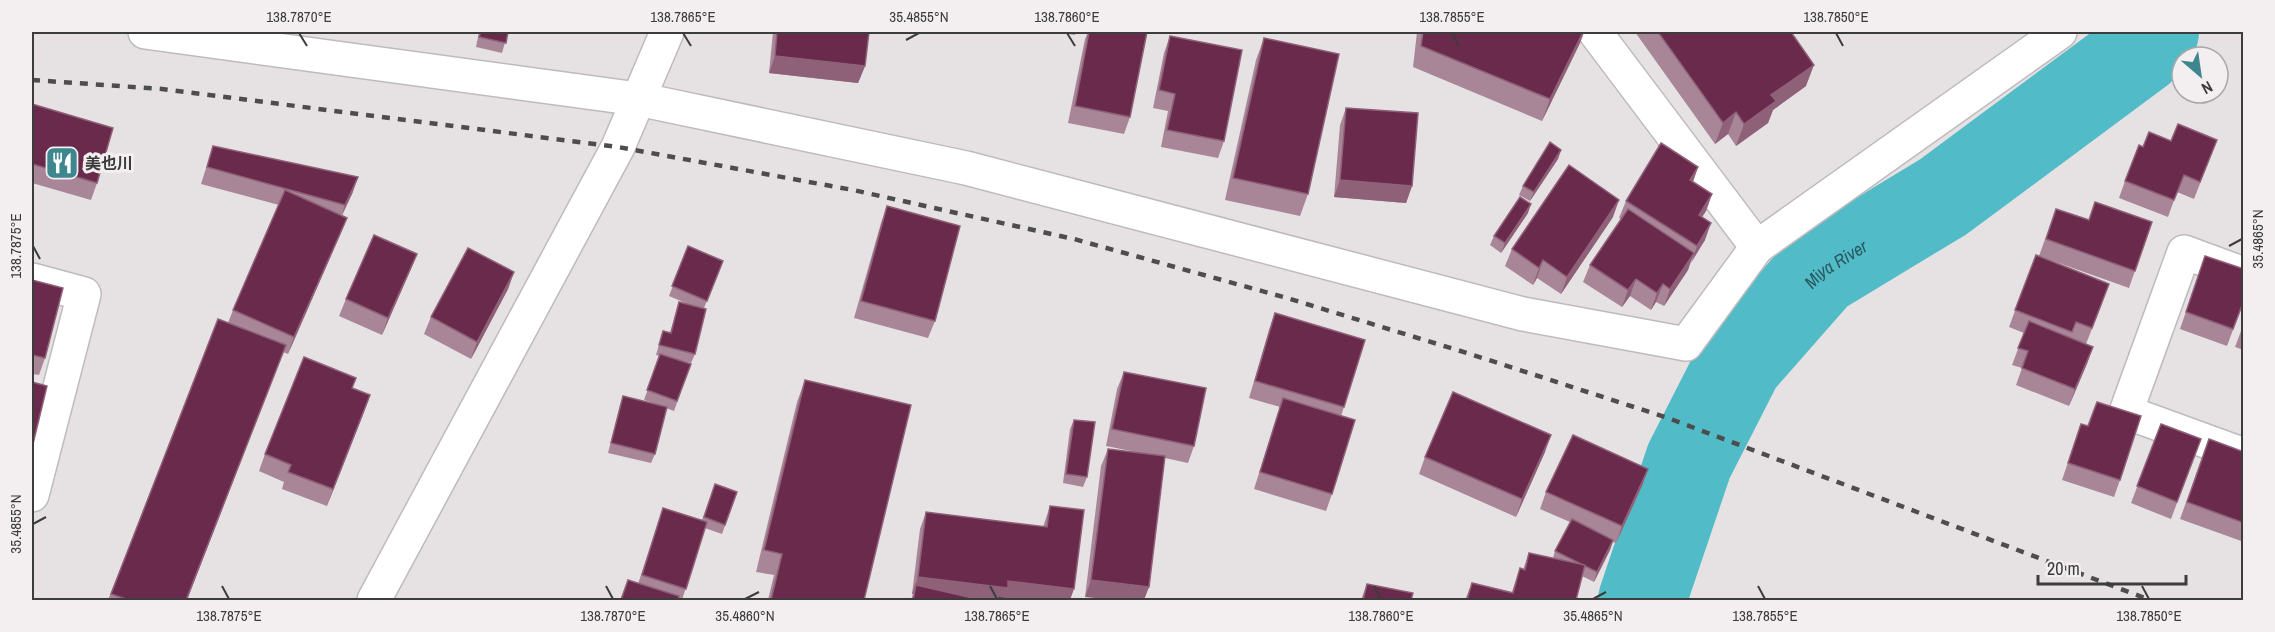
<svg xmlns="http://www.w3.org/2000/svg" width="2275" height="632" font-family="'Archivo Narrow','Noto Sans JP',sans-serif">
	<style>
		.lines { fill: none; stroke-linecap: round; stroke-linejoin: round }
		.river { stroke: #51bcc8; stroke-width: 88 }
		.minor-casing { stroke: #bfbbbd; stroke-width: 36 }
		.minor { stroke: #fff; stroke-width: 33 }
		.rail { stroke: #4e4d4d; stroke-width: 4.5; stroke-dasharray: 8 8; stroke-linecap: butt }
		.wall { fill: #a88698 }
		.shaded-wall { fill: #8f6179 }
		.building { fill: #6a2a4b; stroke: #8f6179; stroke-width: 1.5 }
		.ticks { fill: none; stroke: #3d3c3c; stroke-width: 2 }
		.labels { text-anchor: middle; dominant-baseline: central; stroke-width: 6; stroke-linejoin: round; paint-order: stroke }
		.poi-label { font-size: 16px; font-weight: bold; fill: #3d3c3c; stroke: #f3eff1; text-anchor: start }
		.water-label { font-size: 18px; font-style: italic; fill: #2a595f; stroke: #f3eff1 }
		.neatline { fill: none; stroke: #3d3c3c; stroke-width: 2 }
		.ticks-label { font-size: 15px; text-anchor: middle; fill: #3d3c3c }
	</style>
	<rect width="100%" height="100%" fill="#e6e2e4"/>
	<g class="lines">
		<path class="river" id="s1" d="M1642 600 1689 461 1739 363 1819 272 1943 197 2140 51 2155 32"/>
		<g class="minor-casing">
			<g id="minor">
				<polyline points="145,32 638,99 966,168 1523,314 1686,344 1757,247 2060,32"/>
				<polyline points="1595,32 1757,247"/>
				<polyline points="2244,274 2184,252 2126,412 2244,455"/>
				<polyline points="32,280 84,294 32,495"/>
				<polyline points="374,600 618,147 667,32"/>
			</g>
		</g>
		<use href="#minor" class="minor"/>
		<polyline class="rail" points="32,80 162,89 618,147 853,190 1074,239 1287,298 1467,353 1668,418 2150,600"/>
	</g>
	<g class="wall">
		<polygon points="479,32 508,32 502,53 476,47"/>
		<polygon points="773,32 869,32 865,66 858,83 769,73"/>
		<polygon points="1053,32 1076,32 1075,35"/>
		<polygon points="1088,32 1144,32 1130,117 1124,134 1068,123 1085,39"/>
		<polygon points="1417,32 1584,32 1580,43 1542,121 1413,67"/>
		<polygon points="1635,32 1791,32 1806,86 1773,110 1768,123 1736,146 1728,134 1715,144"/>
		<polygon points="1170,36 1224,141 1218,158 1161,147 1168,111 1153,108 1164,53"/>
		<polygon points="1264,38 1308,194 1300,216 1225,200 1256,60"/>
		<polygon points="32,104 97,183 91,200 32,183"/>
		<polygon points="1346,108 1412,186 1406,203 1334,197 1340,125"/>
		<polygon points="2217,140 2194,199 2177,192 2168,217 2119,198 2125,181 2143,147 2171,141"/>
		<polygon points="213,146 358,177 352,194 341,215 340,235 288,354 283,352 187,600 108,600 218,319 228,323 233,310 279,205 201,184"/>
		<polygon points="1561,150 1558,159 1530,201 1519,195 1523,186"/>
		<polygon points="1698,167 1693,182 1712,194 1706,211 1702,217 1705,240 1690,262 1688,270 1664,306 1656,302 1651,310 1630,296 1622,307 1583,282 1590,265 1621,219 1619,218 1626,201"/>
		<polygon points="887,206 935,321 928,338 854,318 881,223"/>
		<polygon points="2056,209 2089,220 2152,222 2129,288 2039,256"/>
		<polygon points="1528,213 1501,253 1490,245 1494,236"/>
		<polygon points="1613,217 1561,294 1537,278 1533,285 1505,266 1512,249"/>
		<polygon points="688,246 723,261 704,308 695,354 691,363 679,360 691,364 674,411 666,408 655,454 651,463 608,453 620,406 623,396 656,404 644,400 660,356 656,355 663,331 670,333 679,302 690,305 669,296"/>
		<polygon points="417,254 410,271 382,335 339,316 346,299"/>
		<polygon points="2036,255 2103,301 2086,344 2093,347 2069,406 2016,385 2022,368 2012,365 2024,333 2009,327"/>
		<polygon points="2205,256 2244,300 2227,346 2180,329"/>
		<polygon points="514,272 508,289 471,359 424,334 431,317"/>
		<polygon points="32,280 45,358 39,375 32,374"/>
		<polygon points="1275,313 1344,407 1341,416 1332,494 1326,511 1254,489 1280,407 1249,398 1269,330"/>
		<polygon points="2244,323 2244,350 2235,347"/>
		<polygon points="1124,372 1194,446 1188,463 1165,458 1085,597 1101,466 1108,449 1136,452 1106,446 1117,389"/>
		<polygon points="805,380 864,600 768,600 774,575 756,572 797,402"/>
		<polygon points="352,388 364,412 327,506 282,489 284,482 259,471 265,454"/>
		<polygon points="1074,420 1087,477 1083,487 1063,483 1070,429"/>
		<polygon points="2081,424 2088,426 2120,480 2114,497 2062,480"/>
		<polygon points="2161,424 2201,439 2171,519 2131,503"/>
		<polygon points="2209,439 2244,452 2244,542 2180,519"/>
		<polygon points="1545,452 1516,517 1419,474 1425,457"/>
		<polygon points="1648,469 1642,486 1616,543 1613,542 1610,550 1594,582 1582,576 1576,600 1465,600 1472,583 1512,592 1520,568 1523,570 1529,553 1553,558 1555,551 1570,522 1540,509 1546,492"/>
		<polygon points="715,484 737,492 722,534 705,528 682,600 620,600 628,580 638,584 663,508 702,520"/>
		<polygon points="1050,506 1070,600 911,600 913,594 912,594 920,529 926,512 1043,527"/>
		<polygon points="1367,584 1411,600 1361,600"/>
	</g>
	<g class="shaded-wall">
		<polygon points="1583,32 1584,32 1580,43 1542,121 1550,99"/>
		<polygon points="775,56 865,66 858,83 769,73"/>
		<polygon points="1814,65 1806,86 1773,110 1768,123 1736,146 1744,124 1771,95"/>
		<polygon points="1736,112 1728,134 1715,144 1723,123"/>
		<polygon points="1561,150 1558,159 1530,201 1534,192"/>
		<polygon points="1698,167 1692,184 1690,180"/>
		<polygon points="358,177 352,194 339,222 345,205"/>
		<polygon points="1340,180 1412,186 1406,203 1334,197"/>
		<polygon points="1712,194 1706,211 1692,232 1699,215"/>
		<polygon points="1619,200 1613,217 1561,294 1567,277"/>
		<polygon points="1531,204 1528,213 1501,253 1505,243"/>
		<polygon points="347,218 340,235 288,354 294,337"/>
		<polygon points="1711,223 1705,240 1691,263 1697,246"/>
		<polygon points="1694,253 1688,270 1664,306 1670,289"/>
		<polygon points="417,254 410,271 382,335 388,318"/>
		<polygon points="1543,260 1537,278 1533,285 1539,268"/>
		<polygon points="514,272 508,289 471,359 477,342"/>
		<polygon points="1636,279 1630,296 1622,307 1628,290"/>
		<polygon points="1663,284 1656,302 1651,310 1657,293"/>
		<polygon points="286,345 187,600 186,600"/>
		<polygon points="2093,347 2087,364 2069,406 2075,389"/>
		<polygon points="370,395 364,412 327,506 333,489"/>
		<polygon points="1551,435 1545,452 1516,517 1522,499"/>
		<polygon points="1648,469 1642,486 1616,543 1622,526"/>
		<polygon points="1613,540 1610,550 1594,582 1597,572"/>
		<polygon points="918,577 1008,581 1074,589 1070,600 1019,600 998,596 996,600 965,600 916,585 913,594 912,594"/>
		<polygon points="1091,580 1149,587 1144,600 1114,600 1085,597"/>
	</g>
	<g class="building">
		<polygon points="481,32 508,32 506,43 479,37"/>
		<polygon points="777,32 869,32 865,66 775,56"/>
		<polygon points="1089,32 1147,32 1130,117 1075,106"/>
		<polygon points="1423,32 1583,32 1550,99 1421,46"/>
		<polygon points="1658,32 1791,32 1814,65 1771,95 1776,101 1744,124 1736,112 1723,123"/>
		<polygon points="1170,36 1242,50 1224,141 1167,130 1175,94 1159,90"/>
		<polygon points="1264,38 1339,54 1308,194 1233,178"/>
		<polygon points="32,104 113,128 97,183 32,164"/>
		<polygon points="1346,108 1418,113 1412,186 1340,180"/>
		<polygon points="2178,124 2217,140 2200,182 2184,175 2174,200 2125,181 2139,145 2143,147 2149,132 2171,141"/>
		<polygon points="1550,142 1561,150 1534,192 1523,186"/>
		<polygon points="1661,143 1698,167 1690,180 1712,194 1699,215 1711,223 1697,246 1626,201"/>
		<polygon points="213,146 358,177 345,205 207,167"/>
		<polygon points="1569,165 1619,200 1567,277 1543,260 1539,268 1512,249"/>
		<polygon points="285,190 347,218 294,337 233,310"/>
		<polygon points="1520,197 1531,204 1505,243 1494,236"/>
		<polygon points="2095,202 2152,222 2135,271 2046,239 2056,209 2089,220"/>
		<polygon points="887,206 960,226 935,321 861,301"/>
		<polygon points="1628,209 1694,253 1670,289 1663,284 1657,293 1636,279 1628,290 1590,265"/>
		<polygon points="374,235 417,254 388,318 346,299"/>
		<polygon points="688,246 723,261 707,301 672,286"/>
		<polygon points="468,248 514,272 477,342 431,317"/>
		<polygon points="2036,255 2109,284 2092,328 2076,322 2072,332 2015,310"/>
		<polygon points="2205,256 2244,269 2244,300 2233,329 2186,312"/>
		<polygon points="32,280 63,288 45,358 32,355"/>
		<polygon points="679,302 706,309 695,354 659,345 663,331 671,333"/>
		<polygon points="1275,313 1365,340 1344,407 1255,381"/>
		<polygon points="218,319 286,345 186,600 129,600 111,594"/>
		<polygon points="2029,321 2093,347 2075,389 2022,368 2028,351 2018,348"/>
		<polygon points="660,354 691,364 677,401 647,390"/>
		<polygon points="304,357 356,378 352,388 370,395 333,489 288,472 291,465 265,454"/>
		<polygon points="1124,372 1206,388 1194,446 1112,429"/>
		<polygon points="805,380 911,405 864,600 771,600 782,554 764,550"/>
		<polygon points="32,382 47,386 32,448"/>
		<polygon points="1453,392 1551,435 1522,499 1425,457"/>
		<polygon points="623,396 667,407 655,454 611,443"/>
		<polygon points="1283,398 1355,420 1332,494 1260,472"/>
		<polygon points="2097,402 2141,416 2120,480 2068,463 2081,424 2088,426"/>
		<polygon points="1074,420 1095,422 1087,477 1066,474"/>
		<polygon points="2161,424 2201,439 2177,502 2137,486"/>
		<polygon points="1573,435 1648,469 1622,526 1546,492"/>
		<polygon points="2209,439 2244,452 2244,523 2187,502"/>
		<polygon points="1108,449 1165,456 1149,587 1091,580"/>
		<polygon points="715,484 737,492 725,525 704,517"/>
		<polygon points="1050,506 1084,510 1074,589 1008,581 1008,588 918,577 926,512 1047,527"/>
		<polygon points="663,508 707,522 686,589 642,575"/>
		<polygon points="1572,519 1613,540 1597,572 1555,551"/>
		<polygon points="1529,553 1585,565 1576,600 1467,600 1472,583 1513,593 1520,568 1525,570"/>
		<polygon points="628,580 679,596 678,600 621,600"/>
		<polygon points="1367,584 1413,593 1411,600 1363,600"/>
		<polygon points="916,585 977,599 977,600 913,600"/>
		<polygon points="998,596 1022,600 997,600"/>
	</g>
	<path class="ticks" d="M299 33 307 46M683 33 691 46M1067 33 1075 46M1452 33 1459 46M1836 33 1843 46M906 40 919 33M33 246 40 259M2229 246 2242 239M33 524 46 517M222 586 229 599M606 586 613 599M990 586 997 599M1374 586 1381 599M1758 586 1765 599M2142 586 2149 599M745 599 759 592M1593 599 1606 592"/>
	<defs>
		<g id="restaurant-square" transform="scale(1.725)"><rect x="-9" y="-9" width="18" height="18" rx="4" fill="#3f878f" stroke="#f3eff1"/><path d="M-5-6h1v4h1v-4h1v4h1v-4h1v5L-1.5 .5V6h-2V.5L-5-1ZM5-6V6H3V1.5H1.5Q1.5-4 5-6Z" fill="#fff"/></g>
	</defs>
	<g fill-rule="evenodd">
		<use href="#restaurant-square" x="62" y="163"/>
	</g>
	<g class="labels">
		<g class="poi-label">
			<text x="85" y="163">美也川</text>
		</g>
		<g class="water-label">
			<text stroke="none"><textPath href="#s1" startOffset="396">Miya River</textPath></text>
		</g>
	</g>
	<rect width="2275" height="632" fill="none" stroke="#f3eff1" stroke-width="66"/>
	<g transform="translate(2200 75) rotate(151)"><circle r="28" fill="#f3eff1" stroke="#aaa7a9" stroke-width="1.5"/>
	<path d="M0-4.5L10 22L0 15L-10 22Z" fill="#3f878f"/>
	<text y="-9" font-size="16" font-weight="bold" text-anchor="middle" fill="#3d3c3c">N</text>
	</g>
	<path d="M2038 575v9h148v-9" fill="none" stroke="#3d3c3c" stroke-width="3"/>
	<text x="2047" y="575" font-size="18" fill="#3d3c3c" stroke="#f3eff1" stroke-width="4.5" paint-order="stroke">20 m</text>
	<rect x="33" y="33" width="2209" height="566" class="neatline"/>
	<g class="ticks-label">
		<text x="299" y="22">138.7870°E</text>
		<text x="683" y="22">138.7865°E</text>
		<text x="919" y="22">35.4855°N</text>
		<text x="1067" y="22">138.7860°E</text>
		<text x="1452" y="22">138.7855°E</text>
		<text x="1836" y="22">138.7850°E</text>
		<text transform="translate(2258 239) rotate(-90)" y="5">35.4865°N</text>
		<text transform="translate(16 246) rotate(-90)" y="5">138.7875°E</text>
		<text transform="translate(16 524) rotate(-90)" y="5">35.4855°N</text>
		<text x="229" y="621">138.7875°E</text>
		<text x="613" y="621">138.7870°E</text>
		<text x="745" y="621">35.4860°N</text>
		<text x="997" y="621">138.7865°E</text>
		<text x="1381" y="621">138.7860°E</text>
		<text x="1593" y="621">35.4865°N</text>
		<text x="1765" y="621">138.7855°E</text>
		<text x="2149" y="621">138.7850°E</text>
	</g>
</svg>
